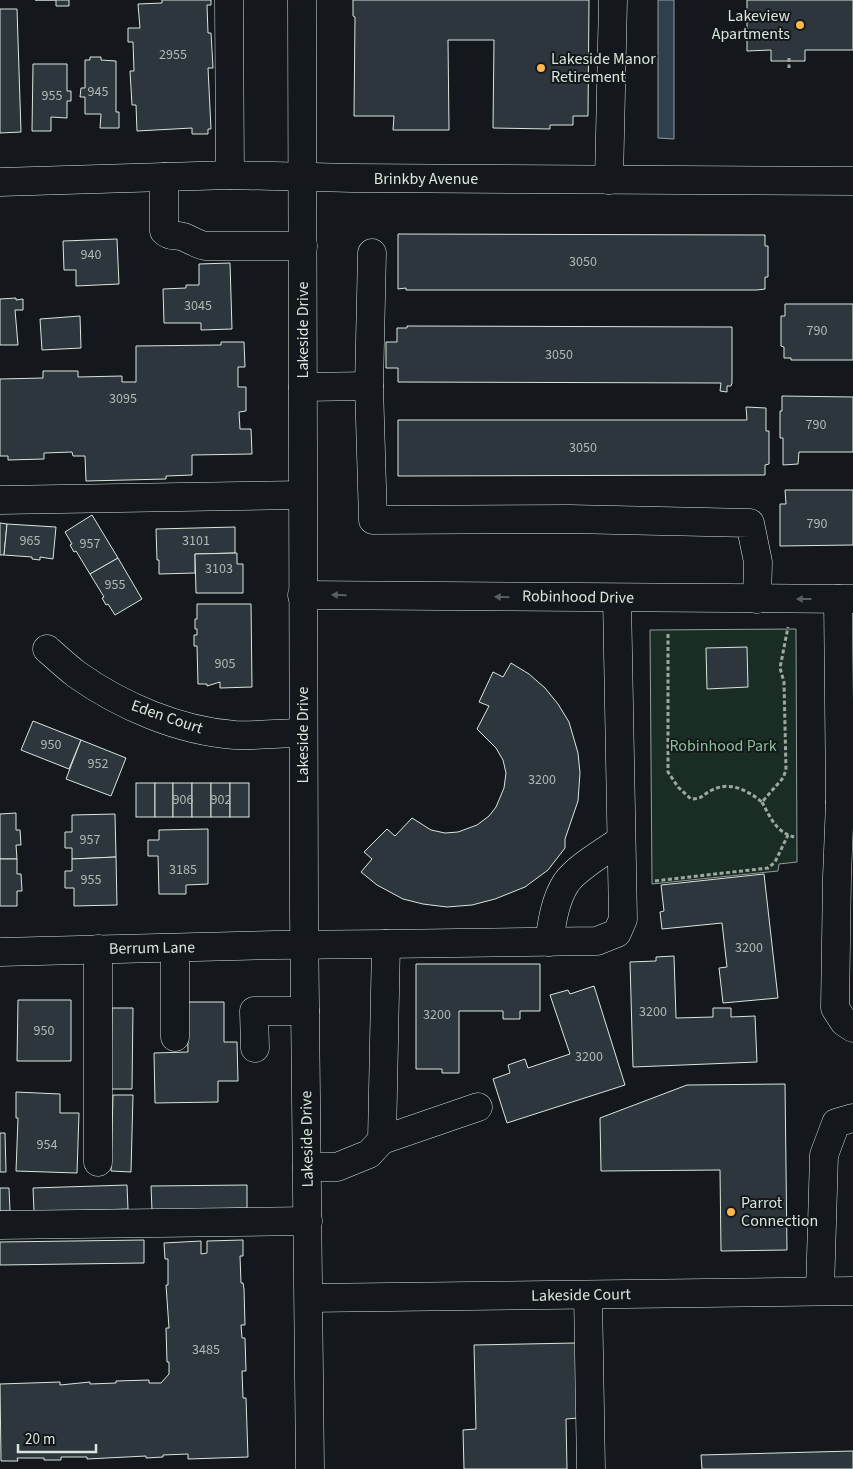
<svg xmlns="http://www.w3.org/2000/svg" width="853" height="1469" font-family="'Source Sans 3',sans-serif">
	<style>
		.green { fill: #1a2d24; stroke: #939e99 }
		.water { fill: #2f3f4d; stroke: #939e99 }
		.building { fill: #2c363c; stroke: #d8e6dc }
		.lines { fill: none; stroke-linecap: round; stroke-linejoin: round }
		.minor-casing { stroke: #d8e6dc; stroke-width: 29 }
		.path { stroke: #9da8a2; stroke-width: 3; stroke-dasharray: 4 2.5; stroke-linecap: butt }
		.minor { stroke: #14181c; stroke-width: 28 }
		.oneway { fill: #59605f }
		.poi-dot { fill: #ffb74d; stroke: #14181c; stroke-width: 2 }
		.labels { text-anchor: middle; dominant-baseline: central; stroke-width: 4; stroke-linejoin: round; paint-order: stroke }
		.number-label { font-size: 14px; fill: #adbab4 }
		.poi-label { font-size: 16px; fill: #d8e6dc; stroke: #14181c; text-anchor: start }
		.street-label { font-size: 16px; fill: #d8e6dc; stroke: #14181c }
		.park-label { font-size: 16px; fill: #8ac095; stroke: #14181c }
	</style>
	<rect width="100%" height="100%" fill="#14181c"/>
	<polygon class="green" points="796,629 797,862 779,864 778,871 652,884 650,630"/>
	<polygon class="water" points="658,0 674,0 674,139 658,138"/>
	<g class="building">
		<polygon points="35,0 69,0 69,6 56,6 56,0"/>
		<polygon points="162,0 211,0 211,5 207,5 208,33 211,33 213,68 208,68 211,129 208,129 208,134 192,134 192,128 137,131 136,105 132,105 130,71 134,71 133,42 128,42 128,28 140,28 138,4 162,3"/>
		<polygon points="353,0 589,0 588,116 573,116 573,125 550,125 550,129 493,128 494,40 448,40 449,130 393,130 394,116 354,116 355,17 353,16"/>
		<polygon points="747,0 853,0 853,50 805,50 805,61 771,61 771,50 747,51"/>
		<polygon points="0,9 17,9 21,132 0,133"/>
		<polygon points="90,57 101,57 101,60 116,61 116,112 119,112 119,128 100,128 101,114 85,114 85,97 80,97 81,88 85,88 85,60 90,60"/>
		<polygon points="33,64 67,64 67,91 71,91 71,101 67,101 67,118 51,117 51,131 32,131"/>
		<polygon points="398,234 765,235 765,246 768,246 768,277 765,277 765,289 757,290 406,290 406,288 398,289"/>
		<polygon points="117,239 119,284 76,286 76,270 64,270 63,241"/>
		<polygon points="230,263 232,329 201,330 201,323 164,323 163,289 186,288 186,285 199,285 199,264"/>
		<polygon points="16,298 16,300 23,299 23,310 15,310 18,345 0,345 0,299"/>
		<polygon points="785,304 853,304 853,360 791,360 791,358 784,358 784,347 781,346 781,316 785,316"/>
		<polygon points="80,316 81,348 42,350 40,319"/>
		<polygon points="407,326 732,327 732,383 731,386 727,386 727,392 720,391 721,383 398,382 398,368 386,368 386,342 397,342 397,328 407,328"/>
		<polygon points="221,342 244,342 245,367 238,367 238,387 246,387 246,411 239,412 240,429 251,429 252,454 192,455 192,475 166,476 166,479 86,481 85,456 73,456 72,452 44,453 44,459 8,460 8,456 0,456 0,379 43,378 43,371 78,371 78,377 122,376 122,382 136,382 136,346 221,345"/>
		<polygon points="782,396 853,397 853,452 799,452 798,464 783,465 783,438 780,438 780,411 782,411"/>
		<polygon points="746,407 766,408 766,431 769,431 769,464 765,465 765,475 398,476 398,420 747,420"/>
		<polygon points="785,490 853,490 853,545 780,546 780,504 786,504"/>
		<polygon points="92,515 118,558 90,574 76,551 74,552 70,545 72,544 65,532"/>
		<polygon points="0,523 7,524 4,555 0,555"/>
		<polygon points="7,524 56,527 53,559 40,557 40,560 32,559 32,557 4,555"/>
		<polygon points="235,527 235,553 195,554 195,573 159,574 159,560 157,560 156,529"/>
		<polygon points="237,553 237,564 243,564 243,593 196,593 195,554"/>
		<polygon points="118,558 142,599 115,615 108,604 106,605 102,598 104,597 90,574"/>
		<polygon points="197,604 251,604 252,687 220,688 220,682 207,686 207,684 198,684 197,646 194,646 194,635 197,635 197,629 195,629 195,619 197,619"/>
		<polygon points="747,647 748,687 707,689 706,648"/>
		<polygon points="511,663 529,674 545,688 558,704 569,722 578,753 580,773 578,801 565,839 565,848 548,870 525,887 495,899 472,905 447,907 423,904 403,899 377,885 361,872 372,859 364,852 387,829 395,836 412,818 431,830 445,833 458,832 477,825 489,816 496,807 504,788 506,773 503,760 496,748 477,729 489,706 479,702 493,672 503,677"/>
		<polygon points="33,721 81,740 69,769 21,750"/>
		<polygon points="81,740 126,758 111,796 66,779"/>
		<rect x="136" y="783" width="19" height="34"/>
		<rect x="155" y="783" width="18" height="34"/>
		<rect x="173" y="783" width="19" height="34"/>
		<rect x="192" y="783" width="19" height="34"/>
		<rect x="211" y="783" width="19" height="34"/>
		<rect x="230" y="783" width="19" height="34"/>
		<polygon points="16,813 16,830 20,830 21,845 16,845 17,859 0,859 0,814"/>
		<polygon points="115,814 116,857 72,859 72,848 65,848 65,832 72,832 72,815"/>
		<polygon points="208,829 208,884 186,885 186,894 159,894 158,856 148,856 148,840 159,840 159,830"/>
		<polygon points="116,857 117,905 74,906 74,888 65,888 65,871 72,871 72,859"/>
		<polygon points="0,859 17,859 17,874 21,874 22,891 17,891 17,906 0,906"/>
		<polygon points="764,874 778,998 723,1003 719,968 727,967 722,923 662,929 660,912 664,911 661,885"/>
		<polygon points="674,956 676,1018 713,1017 713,1008 731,1008 731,1017 755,1016 757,1062 633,1067 630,962 656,961 656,957"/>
		<polygon points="416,964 540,964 540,1011 520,1011 520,1019 503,1019 503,1011 459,1011 459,1073 442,1073 442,1069 416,1069"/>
		<polygon points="594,986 625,1085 507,1123 493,1079 510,1073 508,1065 525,1059 528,1068 570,1054 550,995 568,990 570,994"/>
		<polygon points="18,1000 71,1000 71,1061 17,1061"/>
		<polygon points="187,1002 224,1002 224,1042 237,1042 238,1081 218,1081 218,1102 155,1103 154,1053 188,1052"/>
		<polygon points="112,1008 133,1008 132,1089 111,1089"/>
		<polygon points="785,1084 787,1250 721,1251 720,1170 601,1171 600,1118 687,1085"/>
		<polygon points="16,1092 60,1094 60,1113 79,1113 77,1173 16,1171 18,1118 16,1118"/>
		<polygon points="113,1095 133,1095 131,1172 111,1171"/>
		<polygon points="0,1133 5,1133 6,1172 0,1172"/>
		<polygon points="127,1185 128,1209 34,1212 33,1188"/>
		<polygon points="247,1185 247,1208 152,1210 151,1186"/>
		<polygon points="0,1188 9,1188 10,1211 0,1211"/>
		<polygon points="144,1240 144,1263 0,1265 0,1242"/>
		<polygon points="243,1240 243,1256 240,1256 241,1283 243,1283 244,1289 245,1325 241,1325 242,1338 245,1338 246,1371 242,1371 243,1398 246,1398 248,1457 188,1459 188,1454 163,1455 163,1457 146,1458 146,1456 87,1459 87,1457 61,1457 61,1460 44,1460 44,1458 17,1458 18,1461 1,1461 0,1384 60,1382 60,1385 90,1382 90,1384 116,1383 116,1381 149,1380 149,1383 161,1383 169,1374 169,1362 167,1362 166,1328 169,1328 166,1285 168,1285 168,1259 165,1259 164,1243 201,1241 201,1254 207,1253 207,1241"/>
		<polygon points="576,1343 578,1418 566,1419 567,1469 464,1469 463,1430 476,1429 474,1345"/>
		<polygon points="853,1451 853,1469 702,1469 701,1455"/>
	</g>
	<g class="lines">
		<g class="minor-casing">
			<g id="minor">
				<polyline points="229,0 230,175"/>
				<polyline points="302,0 304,913 310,1469"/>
				<path d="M164 177V231C171 238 176 234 184 237 191 240 197 244 205 246H303"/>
				<polyline points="609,180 613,0"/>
				<polyline points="0,182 230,175 352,178 853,181"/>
				<polyline points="369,386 372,253"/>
				<polyline points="303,387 369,386 373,520 570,519 750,523 758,562 757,599"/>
				<polyline points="0,500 302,495"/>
				<polyline points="302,595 853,599"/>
				<polyline points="838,599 840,802 853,811"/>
				<path d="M47 649C56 657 66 666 76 674 121 706 179 731 235 735 257 736 281 733 303 733"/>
				<polyline points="840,802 837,877 835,1008 844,1022 853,1028"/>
				<path d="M549 942C552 922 555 900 566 883 577 867 606 851 621 840"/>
				<polyline points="386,944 597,941 617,933 623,919 617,598"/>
				<polyline points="0,952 275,945 386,944 382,1140 369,1154 337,1167 307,1167"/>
				<polyline points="175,1037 175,948"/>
				<polyline points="255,1048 254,1011 305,1011"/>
				<polyline points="382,1140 478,1107"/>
				<polyline points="98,1162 98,949"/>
				<polyline points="0,1225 308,1221"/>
				<polyline points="820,1291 824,1155 836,1123 853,1118"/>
				<polyline points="588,1295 591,1469"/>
				<polyline points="309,1298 853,1291"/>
			</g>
		</g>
		<g class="path">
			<polyline points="789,58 789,68"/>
			<path d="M668 634V772L678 787 691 799C703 799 702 795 712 790 730 781 747 790 762 802L783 778 786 770 784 682 780 668 788 627"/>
			<path d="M762 802C770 817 776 832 794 837"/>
			<polyline points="655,881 768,868 775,862 788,835"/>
		</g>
		<use href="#minor" class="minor"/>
	</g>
	<defs><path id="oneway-solid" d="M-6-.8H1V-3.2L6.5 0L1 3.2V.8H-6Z" transform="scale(1.25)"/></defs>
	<g class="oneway">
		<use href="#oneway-solid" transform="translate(339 595) rotate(-179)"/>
		<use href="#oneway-solid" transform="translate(502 597) rotate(-179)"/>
		<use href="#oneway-solid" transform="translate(804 599) rotate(180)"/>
	</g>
	<g class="poi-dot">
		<circle cx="800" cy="25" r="5"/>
		<circle cx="541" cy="68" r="5"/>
		<circle cx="731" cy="1212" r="5"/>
	</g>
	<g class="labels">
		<g class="number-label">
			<text x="173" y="55">2955</text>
			<text x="98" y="92">945</text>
			<text x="52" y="96">955</text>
			<text x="91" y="255">940</text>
			<text x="583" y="262">3050</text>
			<text x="198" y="306">3045</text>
			<text x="817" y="331">790</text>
			<text x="559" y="355">3050</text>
			<text x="123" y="399">3095</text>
			<text x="816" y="425">790</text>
			<text x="583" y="448">3050</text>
			<text x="817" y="524">790</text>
			<text x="30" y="541">965</text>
			<text x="196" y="541">3101</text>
			<text x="90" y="544">957</text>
			<text x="219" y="569">3103</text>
			<text x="115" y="585">955</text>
			<text x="225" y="664">905</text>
			<text x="51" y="745">950</text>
			<text x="98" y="764">952</text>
			<text x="542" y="780">3200</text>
			<text x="183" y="800">906</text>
			<text x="221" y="800">902</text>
			<text x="90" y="840">957</text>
			<text x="183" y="870">3185</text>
			<text x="91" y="880">955</text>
			<text x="749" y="948">3200</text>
			<text x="653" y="1012">3200</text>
			<text x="437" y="1015">3200</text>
			<text x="44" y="1031">950</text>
			<text x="589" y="1057">3200</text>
			<text x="47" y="1145">954</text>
			<text x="206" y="1350">3485</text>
		</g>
		<g class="poi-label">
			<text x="790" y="16" text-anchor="end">Lakeview<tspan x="790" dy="18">Apartments</tspan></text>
			<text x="551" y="59">Lakeside Manor<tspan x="551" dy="18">Retirement</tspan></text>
			<text x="741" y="1203">Parrot<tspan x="741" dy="18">Connection</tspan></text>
		</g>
		<g class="street-label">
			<text x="426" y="179">Brinkby Avenue</text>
			<text transform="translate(303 330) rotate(-90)">Lakeside Drive</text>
			<text transform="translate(578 597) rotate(1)">Robinhood Drive</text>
			<text transform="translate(167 717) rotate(19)">Eden Court</text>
			<text transform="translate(303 735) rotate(-90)">Lakeside Drive</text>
			<text transform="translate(152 948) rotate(-1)">Berrum Lane</text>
			<text transform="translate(307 1139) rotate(-91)">Lakeside Drive</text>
			<text transform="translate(581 1295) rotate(-1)">Lakeside Court</text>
		</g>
		<g class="park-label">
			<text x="723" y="746">Robinhood Park</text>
		</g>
	</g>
	<path d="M18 1444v8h78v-8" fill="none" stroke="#d8e6dc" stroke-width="2.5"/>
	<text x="25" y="1444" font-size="15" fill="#d8e6dc" stroke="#14181c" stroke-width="4" paint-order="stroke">20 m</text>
</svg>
